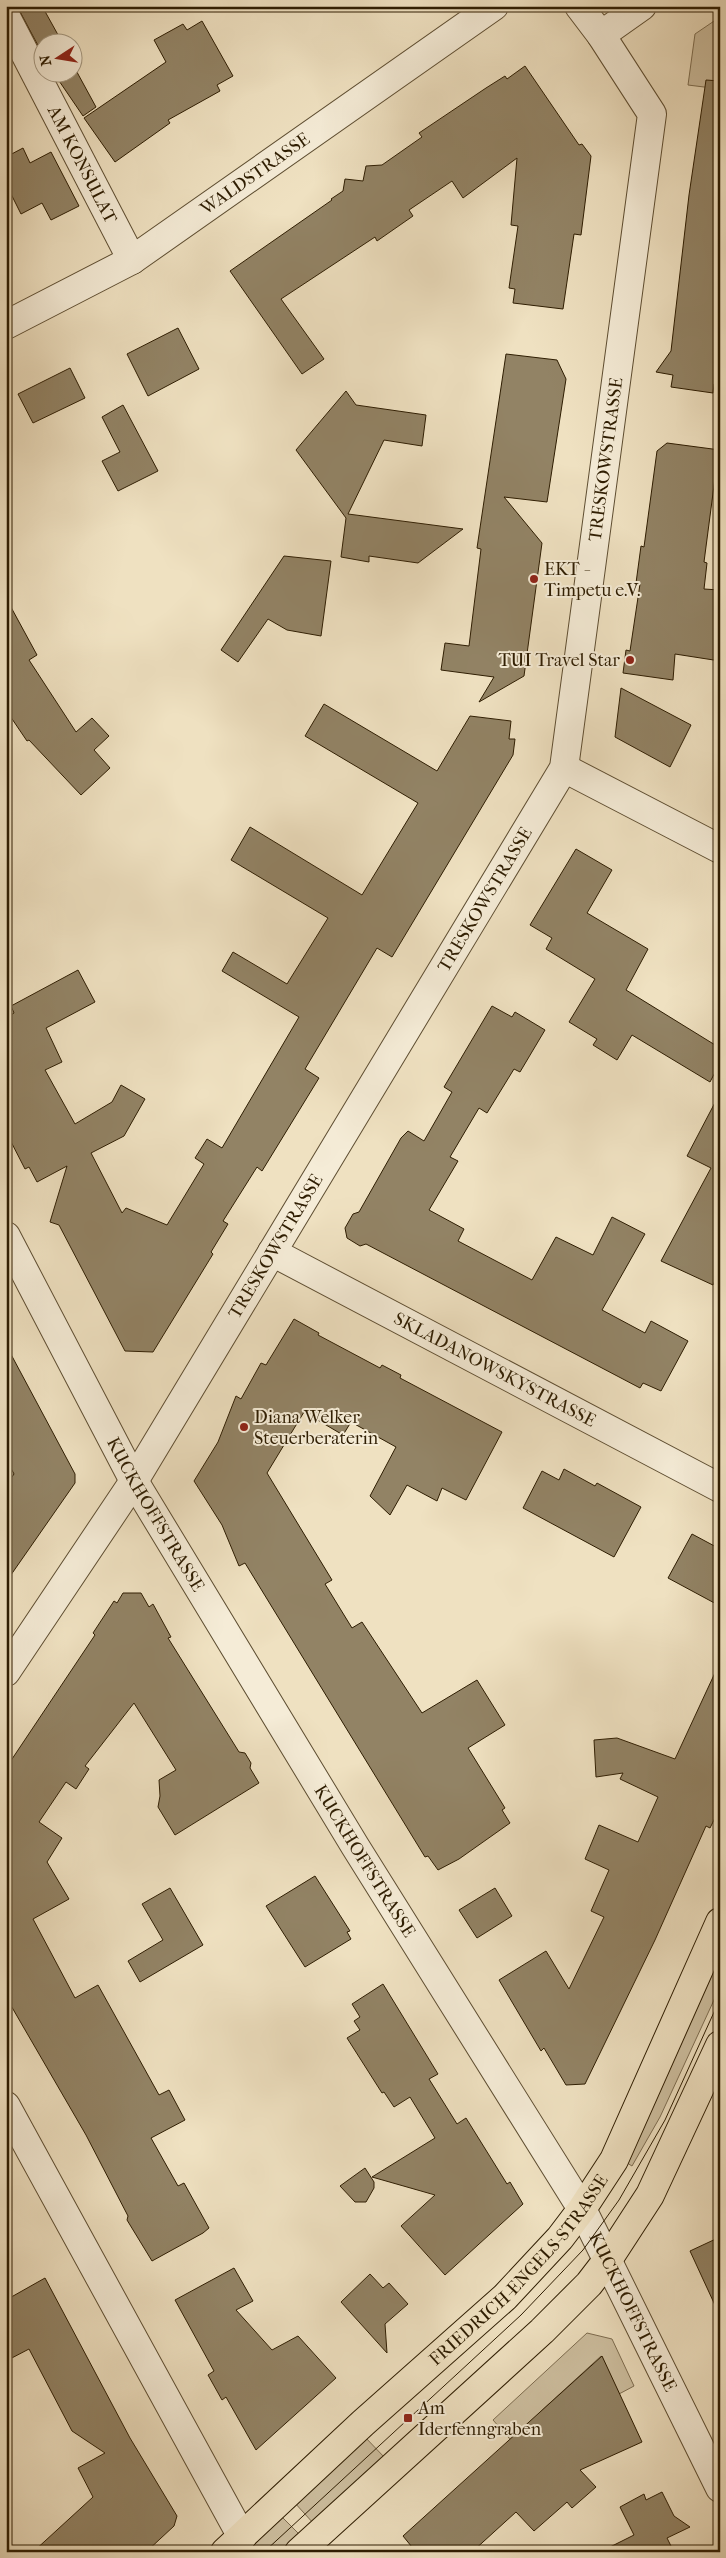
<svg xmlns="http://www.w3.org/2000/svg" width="726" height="2558" font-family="'IM FELL French Canon',serif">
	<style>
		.green { fill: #cec0a1; stroke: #7e6e52 }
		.building { fill: #928365; stroke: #2e1d02 }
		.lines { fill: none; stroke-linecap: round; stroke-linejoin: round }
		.minor-casing { stroke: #5e4e32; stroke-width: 30 }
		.major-casing { stroke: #2e1d02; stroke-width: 30 }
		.minor { stroke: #f5ecd7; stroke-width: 28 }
		.major { stroke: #efe1c1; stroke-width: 28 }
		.tram { stroke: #2e1d02; stroke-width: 1 }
		.poi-dot { fill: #8f2418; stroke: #f5ecd7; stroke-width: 2 }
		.labels { text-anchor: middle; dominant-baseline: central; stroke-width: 4; stroke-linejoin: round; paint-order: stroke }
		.street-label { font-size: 18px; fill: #2e1d02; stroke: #f5ecd7 }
		.poi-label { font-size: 18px; fill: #2e1d02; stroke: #f5ecd7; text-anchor: start }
	</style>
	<rect width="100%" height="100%" fill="#efe1c1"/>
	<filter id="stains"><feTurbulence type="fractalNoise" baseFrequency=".004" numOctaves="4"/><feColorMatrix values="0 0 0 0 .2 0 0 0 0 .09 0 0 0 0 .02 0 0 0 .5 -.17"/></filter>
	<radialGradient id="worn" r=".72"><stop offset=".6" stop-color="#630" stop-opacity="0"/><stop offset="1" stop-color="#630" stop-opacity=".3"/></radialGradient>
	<g class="green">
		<polygon points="720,17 720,89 688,85 695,34"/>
		<polygon points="720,1954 720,1987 660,2117 632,2166 624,2161"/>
		<polygon points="587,2333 612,2339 634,2386 619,2394 601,2356 540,2412 553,2427 524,2455 493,2420"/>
		<polygon points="364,2436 385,2458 314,2524 294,2502"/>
		<polygon points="280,2515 300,2535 278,2552 240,2552"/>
	</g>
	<g class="building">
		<polygon points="17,6 42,6 62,42 42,42 42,53"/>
		<polygon points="202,21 233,76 217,85 220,91 168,120 170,123 115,162 84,118 166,62 154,40 183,24 187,30"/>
		<polygon points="72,63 96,107 83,116 53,72 72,72"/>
		<polygon points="525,66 579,145 582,144 591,156 581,235 574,234 563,309 513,303 515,289 509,288 518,226 511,225 517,158 463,198 452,181 409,210 413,216 377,241 375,237 281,299 324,359 302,374 230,271 332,200 331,199 343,191 345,179 363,181 366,166 382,165 422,137 419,133 486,88 505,76 507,79"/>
		<polygon points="706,80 720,81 720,384 714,384 713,393 671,387 673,375 656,372 671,351 689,195"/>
		<polygon points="23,148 30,163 51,152 79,206 51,220 42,203 21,214 6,184 6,157"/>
		<polygon points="178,328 199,369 148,396 127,354"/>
		<polygon points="506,354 557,360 566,379 547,502 504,497 542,543 524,676 479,702 494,677 441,670 445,643 469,646 481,549 477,548"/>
		<polygon points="70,368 85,398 33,423 18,394"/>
		<polygon points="346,391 356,405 426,415 422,446 384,440 348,514 463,529 418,563 369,556 369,562 341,557 346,518 296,450"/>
		<polygon points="123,405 158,471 118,491 102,461 120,452 102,417"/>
		<polygon points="667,443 720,450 720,478 715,478 704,562 707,563 704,589 720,590 720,661 675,654 673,680 623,673 626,650 630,651 640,584 636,583 641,546 644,547 657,451"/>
		<polygon points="284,556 331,561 321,636 287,630 268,619 238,662 221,650"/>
		<polygon points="6,598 37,655 29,660 76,732 92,718 109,736 94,750 110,768 81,795 29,740 27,741 6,710"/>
		<polygon points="621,688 691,725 670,767 615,737"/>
		<polygon points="324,704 437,771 470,716 511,721 509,739 515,739 513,755 392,957 377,948 305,1069 319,1078 262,1171 257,1167 223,1221 228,1224 211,1252 213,1254 153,1352 125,1351 59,1225 50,1222 67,1166 37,1182 29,1167 25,1169 6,1132 6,1018 14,1013 11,1006 78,970 95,1002 46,1028 62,1062 45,1070 75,1124 112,1102 121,1085 145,1099 124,1136 91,1153 122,1213 126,1208 167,1225 204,1164 195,1158 207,1139 222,1148 299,1017 222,971 233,952 287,984 328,918 231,860 250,827 362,895 418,803 305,736"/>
		<polygon points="576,849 612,870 587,913 648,949 626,990 720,1048 720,1063 710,1082 632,1035 617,1060 593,1045 597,1039 569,1022 595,979 546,949 552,938 530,925"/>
		<polygon points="492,1006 512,1017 515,1012 545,1030 520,1072 514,1069 487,1113 479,1108 450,1157 458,1161 429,1210 464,1229 458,1241 532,1280 556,1237 593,1255 612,1217 645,1234 602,1310 645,1333 651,1321 688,1341 661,1391 643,1383 640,1388 366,1244 360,1246 347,1238 345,1228 353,1214 359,1212 401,1138 408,1131 424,1141 452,1092 444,1087"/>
		<polygon points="720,1093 720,1270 713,1285 661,1261 711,1168 687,1156"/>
		<polygon points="294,1319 319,1333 318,1335 380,1368 382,1365 401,1375 400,1378 502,1432 466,1500 442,1488 437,1501 407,1485 390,1515 370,1496 396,1447 351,1422 343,1435 304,1412 267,1473 332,1580 325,1584 352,1628 362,1622 422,1713 477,1680 505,1725 468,1748 505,1808 502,1810 510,1823 459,1859 438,1870 428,1856 425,1857 245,1563 239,1566 222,1525 194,1481 218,1442 236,1396 241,1399 261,1363 266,1365"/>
		<polygon points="6,1345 75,1474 75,1483 6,1582 6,1485 14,1474 6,1459"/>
		<polygon points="564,1469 595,1486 597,1483 641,1507 614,1557 523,1508 542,1471 559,1480"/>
		<polygon points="692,1534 720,1549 720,1606 668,1578"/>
		<polygon points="123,1593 141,1593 149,1607 153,1604 171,1637 168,1638 239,1752 245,1753 251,1763 250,1768 259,1783 175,1835 158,1807 160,1796 159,1780 176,1770 134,1703 85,1766 89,1769 76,1789 66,1782 39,1822 62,1838 47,1862 69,1899 33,1919 75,1998 98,1985 159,2095 169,2090 185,2120 151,2138 178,2186 184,2183 209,2228 203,2233 152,2261 127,2220 128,2216 86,2135 6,1997 6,1768 95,1635 93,1633 114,1601 117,1603"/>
		<polygon points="720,1662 720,1808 710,1828 706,1826 655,1940 585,2084 566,2085 544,2048 541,2051 499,1980 546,1951 569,1989 604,1917 591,1911 609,1870 585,1859 599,1825 638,1842 658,1797 620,1779 623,1773 596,1777 594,1740 617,1738 675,1759"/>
		<polygon points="315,1876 350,1931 347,1932 351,1939 305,1967 266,1906"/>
		<polygon points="170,1888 203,1945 140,1982 128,1961 163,1940 142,1904"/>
		<polygon points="495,1888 512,1916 477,1938 459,1910"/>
		<polygon points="383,1984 438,2074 429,2079 457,2124 466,2118 507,2184 510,2182 523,2204 445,2275 401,2226 435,2195 372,2177 435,2138 410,2097 394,2107 384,2092 382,2093 347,2038 360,2030 354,2021 360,2017 352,2004"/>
		<polygon points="365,2168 374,2182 374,2188 366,2202 355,2202 340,2186"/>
		<polygon points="720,2237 720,2316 690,2251"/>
		<polygon points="234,2268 253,2301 236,2310 272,2350 298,2336 336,2378 256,2450 226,2397 222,2400 208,2375 214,2371 175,2300"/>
		<polygon points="370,2274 383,2288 389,2283 408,2304 385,2324 387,2353 341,2302"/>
		<polygon points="45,2278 130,2438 177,2516 174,2526 146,2552 33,2552 93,2497 78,2468 105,2453 72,2431 29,2349 6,2361 6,2300"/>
		<polygon points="602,2356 642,2442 580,2470 596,2487 572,2508 567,2502 534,2531 516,2512 472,2552 416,2552 403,2536"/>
		<polygon points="662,2492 674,2516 690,2527 667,2538 674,2552 600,2552 634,2535 620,2507 644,2494 646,2500"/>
	</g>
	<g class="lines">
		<g class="minor-casing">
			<g id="minor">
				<path id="s1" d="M6 17 132 260"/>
				<polyline points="601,35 642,6"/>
				<path id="s2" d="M6 325 132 260 494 6"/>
				<polyline points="564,768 720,849"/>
				<path id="s3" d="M6 1236 134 1481 355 1846 582 2209 720 2488"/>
				<path id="s4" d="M272 1252 720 1488"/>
				<path id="s5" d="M6 1672 134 1481 564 768 652 114 601 35 579 6"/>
				<polyline points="6,2106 242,2537"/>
			</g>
		</g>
		<g class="major-casing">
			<g id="major">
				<path id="s6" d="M225 2552 363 2423 505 2297 560 2238 582 2209 614 2160 720 1922"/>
				<polyline points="299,2552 542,2331 589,2284 609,2258 650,2195 720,2045"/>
			</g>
		</g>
		<use href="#minor" class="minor"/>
		<use href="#major" class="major"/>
		<polyline class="tram" points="264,2552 521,2315 583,2250 619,2200 665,2120 720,1999"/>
	</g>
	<g class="poi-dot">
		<circle cx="534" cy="579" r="5"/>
		<circle cx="630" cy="660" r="5"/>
		<circle cx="244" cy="1427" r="5"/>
		<rect x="403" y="2413" width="10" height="10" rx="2.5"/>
	</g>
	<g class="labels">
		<g class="street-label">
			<text stroke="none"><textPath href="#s1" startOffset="166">AM KONSULAT</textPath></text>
			<text stroke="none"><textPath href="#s2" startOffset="292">WALDSTRASSE</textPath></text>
			<text stroke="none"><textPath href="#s5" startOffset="1374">TRESKOWSTRASSE</textPath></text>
			<text stroke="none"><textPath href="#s5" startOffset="909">TRESKOWSTRASSE</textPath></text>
			<text stroke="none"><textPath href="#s5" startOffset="504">TRESKOWSTRASSE</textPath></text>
			<text stroke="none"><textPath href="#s4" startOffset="252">SKLADANOWSKYSTRASSE</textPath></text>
			<text stroke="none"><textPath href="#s3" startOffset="316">KUCKHOFFSTRASSE</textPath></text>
			<text stroke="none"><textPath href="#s3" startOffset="721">KUCKHOFFSTRASSE</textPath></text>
			<text stroke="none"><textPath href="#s6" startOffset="408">FRIEDRICH-ENGELS-STRASSE</textPath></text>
			<text stroke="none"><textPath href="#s3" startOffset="1246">KUCKHOFFSTRASSE</textPath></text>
		</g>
		<g class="poi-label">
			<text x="544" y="569">EKT -<tspan x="544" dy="21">Timpetu e.V.</tspan></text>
			<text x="620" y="660" text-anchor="end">TUI Travel Star</text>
			<text x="254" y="1417">Diana Welker<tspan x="254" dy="21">Steuerberaterin</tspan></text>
			<text x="418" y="2408">Am<tspan x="418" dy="21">Iderfenngraben</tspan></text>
		</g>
	</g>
	<rect width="726" height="2558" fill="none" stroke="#efe1c1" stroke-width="25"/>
	<rect x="8" y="8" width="711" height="2543" fill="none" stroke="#2e1d02" stroke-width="2.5"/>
	<rect x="12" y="12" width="701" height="2533" fill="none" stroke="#2e1d02"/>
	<g transform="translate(58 58) rotate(258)"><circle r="24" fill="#f5ecd7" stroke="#a59982"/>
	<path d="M0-4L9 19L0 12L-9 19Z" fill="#8f2418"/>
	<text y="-8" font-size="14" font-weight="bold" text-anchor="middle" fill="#2e1d02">N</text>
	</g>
	<rect width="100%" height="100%" filter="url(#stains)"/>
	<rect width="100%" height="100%" fill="url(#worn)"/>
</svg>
